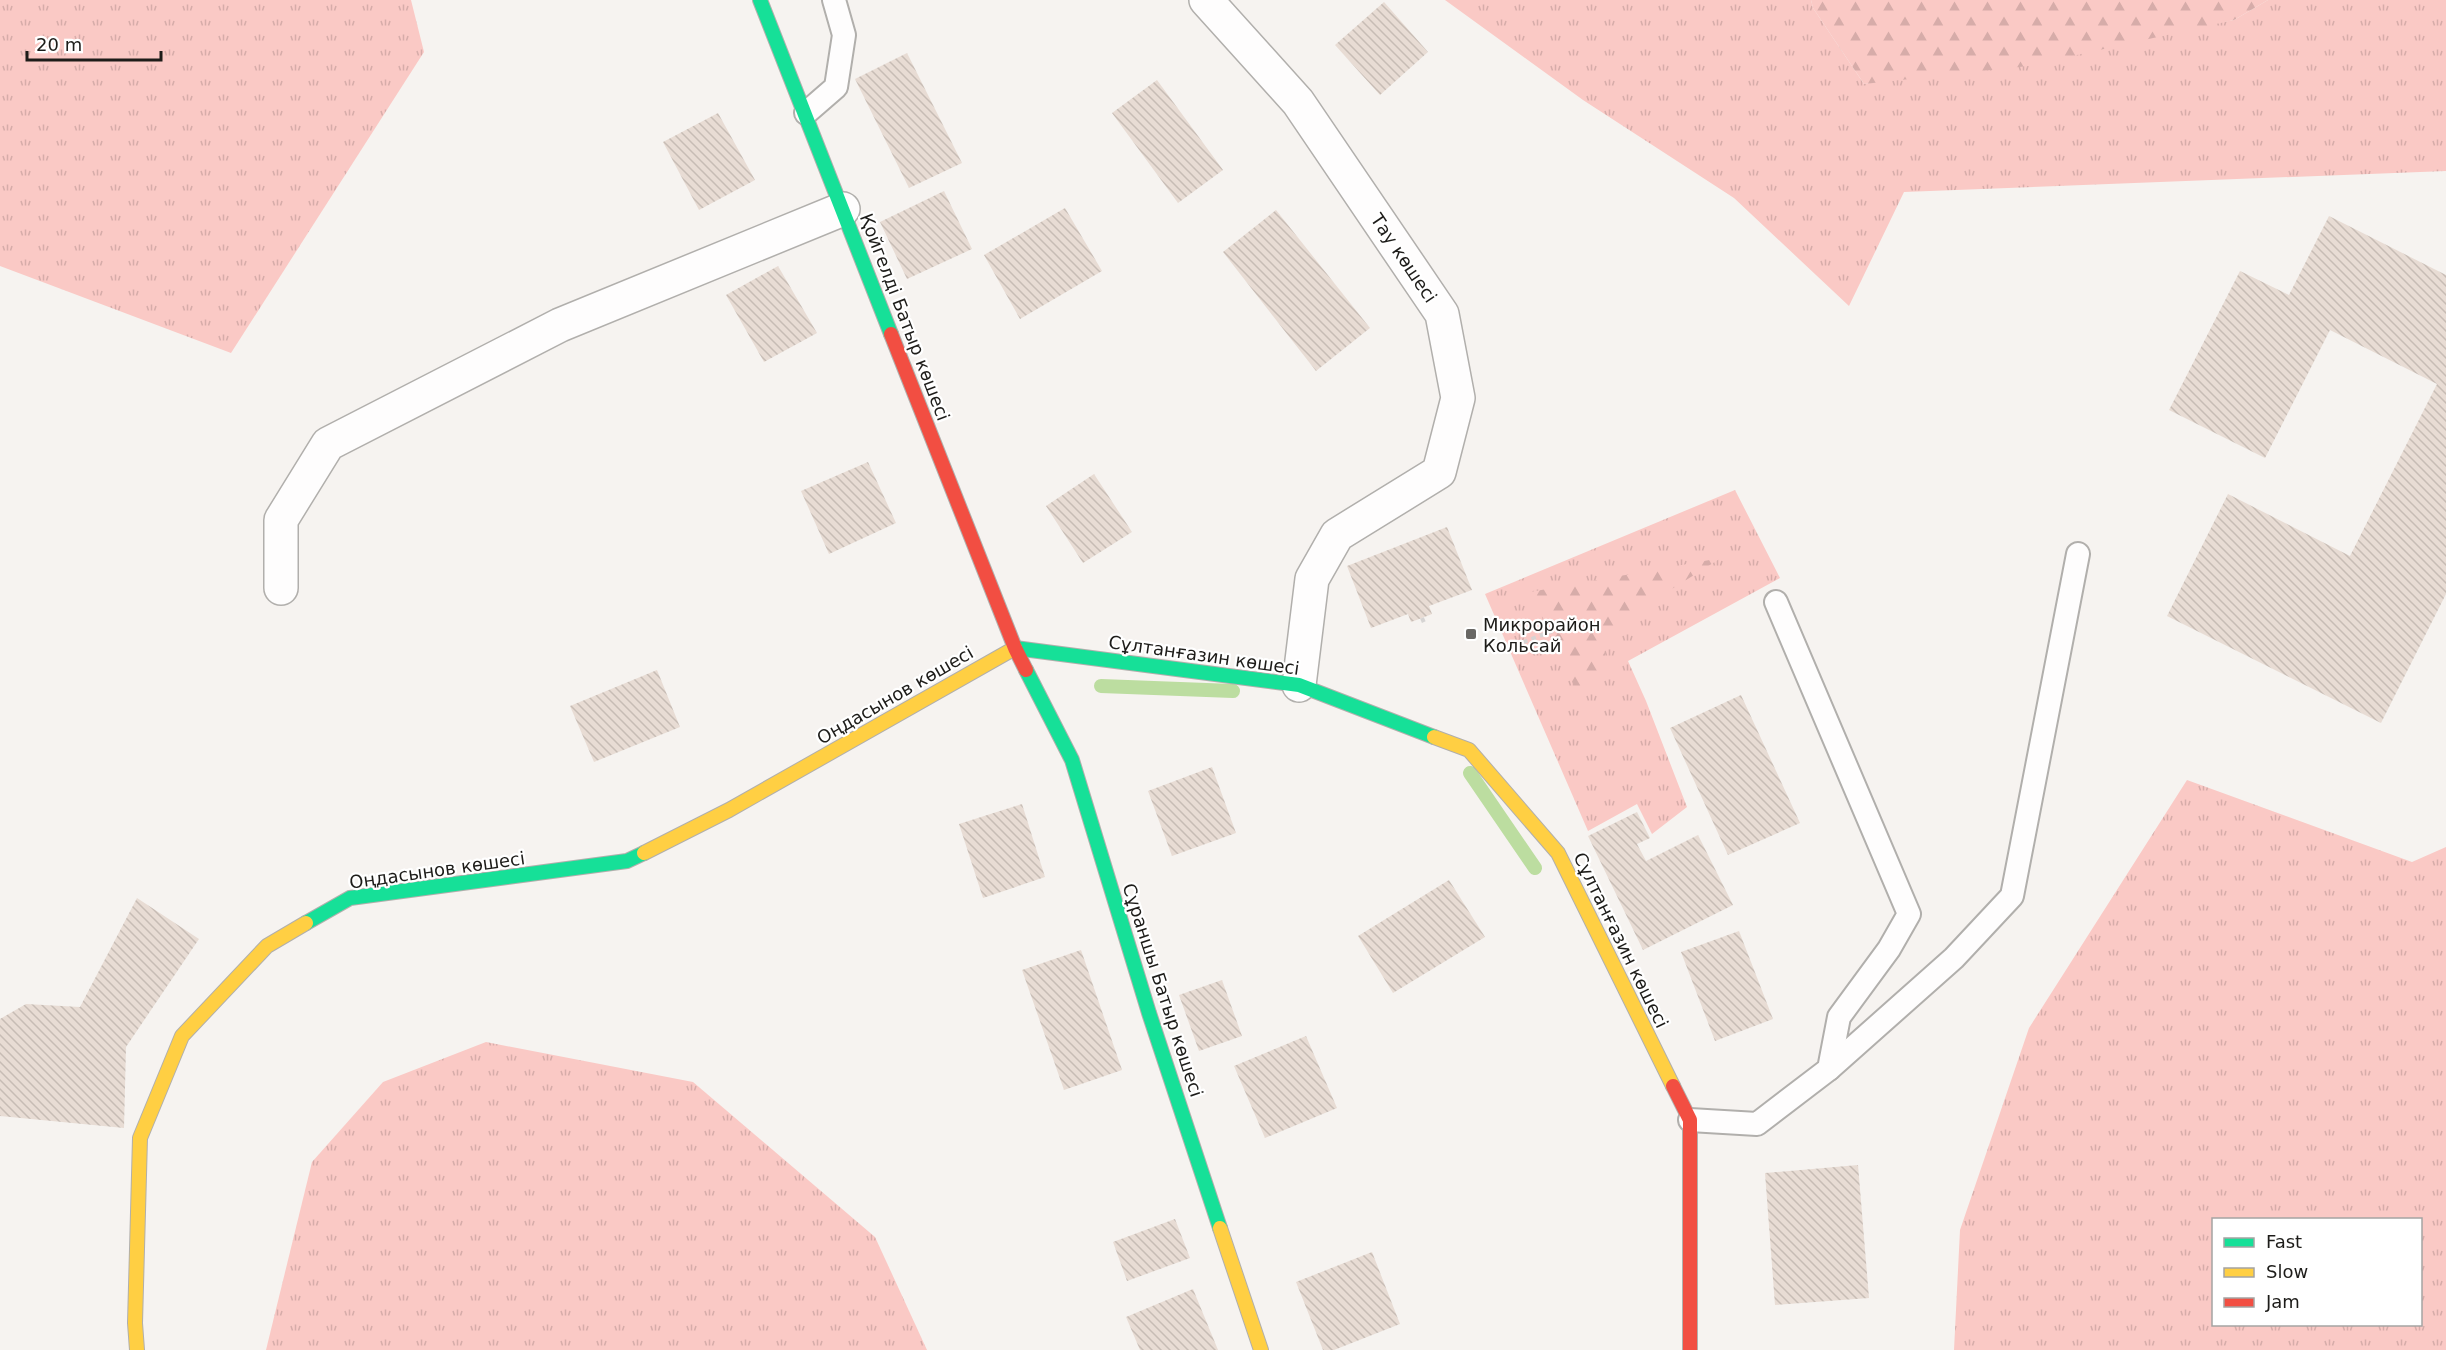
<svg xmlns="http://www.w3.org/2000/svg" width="2446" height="1350" font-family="'DejaVu Sans',sans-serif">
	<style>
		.grass { fill: url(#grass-tufts); fill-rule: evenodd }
		.forest { fill: url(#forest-firs) }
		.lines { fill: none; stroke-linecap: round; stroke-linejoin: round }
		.stream { stroke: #bcdda0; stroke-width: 14 }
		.building { fill: url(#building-back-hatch) }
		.lane-casing { stroke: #b1afac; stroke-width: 26 }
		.street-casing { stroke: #b1afac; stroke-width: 36 }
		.fast-casing { stroke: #b1afac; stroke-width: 16 }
		.slow-casing { stroke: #b1afac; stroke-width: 16 }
		.jam-casing { stroke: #b1afac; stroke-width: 16 }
		.path { stroke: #d6d4d3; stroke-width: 4; stroke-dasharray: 4.5 4.5; stroke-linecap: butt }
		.lane { stroke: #fefdfd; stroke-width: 22 }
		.street { stroke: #fefdfd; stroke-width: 33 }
		.fast { stroke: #16e098; stroke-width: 14 }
		.slow { stroke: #ffcf43; stroke-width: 14 }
		.jam { stroke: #f24e42; stroke-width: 14 }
		.poi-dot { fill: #696764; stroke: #fff; stroke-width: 2 }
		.labels { text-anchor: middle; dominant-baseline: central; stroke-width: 4.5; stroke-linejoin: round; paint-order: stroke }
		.street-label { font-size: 18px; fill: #1d1c19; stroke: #fff }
		.poi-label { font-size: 18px; fill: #1d1c19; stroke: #fff; text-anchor: start }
	</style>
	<defs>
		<pattern id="grass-tufts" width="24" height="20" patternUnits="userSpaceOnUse" patternTransform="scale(1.5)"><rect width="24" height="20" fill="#fac9c5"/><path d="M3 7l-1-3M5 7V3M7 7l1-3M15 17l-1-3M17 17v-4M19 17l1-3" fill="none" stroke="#d6aca9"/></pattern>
		<pattern id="forest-firs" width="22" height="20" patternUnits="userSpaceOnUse" patternTransform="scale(1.5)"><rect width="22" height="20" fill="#fac9c5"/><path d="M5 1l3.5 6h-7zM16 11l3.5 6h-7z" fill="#d6aca9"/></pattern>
		<pattern id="building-back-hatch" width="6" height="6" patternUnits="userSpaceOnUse" patternTransform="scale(1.5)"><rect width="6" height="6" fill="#e8dcd4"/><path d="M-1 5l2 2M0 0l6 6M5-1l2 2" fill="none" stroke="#c7bcb5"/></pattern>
	</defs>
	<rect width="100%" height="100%" fill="#f6f3f0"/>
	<g class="grass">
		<polygon points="0,0 411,0 424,52 231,353 0,266"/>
		<polygon points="1445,0 1811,0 1813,8 1864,84 2234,20 2268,0 2446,0 2446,171 1904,192 1849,306 1734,198 1583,100"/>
		<polygon points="1735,490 1780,578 1628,661 1646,701 1687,807 1652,834 1637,804 1588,831 1485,594"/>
		<path d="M2187 780 2412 862 2446 847V1350H1954L1960 1230 2029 1028ZM2214 1220H2420V1324H2214Z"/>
		<polygon points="486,1042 693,1082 875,1237 927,1350 266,1350 312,1162 383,1082"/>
	</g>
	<g class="forest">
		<polygon points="1811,0 2268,0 2234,20 2028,66 1864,84 1813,8"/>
		<polygon points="1721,558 1602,633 1608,676 1576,690 1530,592"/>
	</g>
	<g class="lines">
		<g class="stream">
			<polyline points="1101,686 1233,691"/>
			<polyline points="1470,773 1535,868"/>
		</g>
	</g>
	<g class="building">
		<polygon points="1384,2 1428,52 1380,95 1335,45"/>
		<polygon points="907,53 962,163 909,188 855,79"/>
		<polygon points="1157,80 1223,170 1178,203 1112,113"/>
		<polygon points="718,113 755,180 699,210 663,142"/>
		<polygon points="944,191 972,249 907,279 880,222"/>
		<polygon points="1065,208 1102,271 1020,319 984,255"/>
		<polygon points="1276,210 1370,328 1316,371 1223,252"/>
		<polygon points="2329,216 2446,275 2446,594 2381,723 2167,616 2228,494 2350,556 2437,384 2330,330 2265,458 2169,410 2240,271 2289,295"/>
		<polygon points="778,266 817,333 764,362 726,295"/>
		<polygon points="868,462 896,523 829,554 801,491"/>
		<polygon points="1094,474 1132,532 1083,563 1046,506"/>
		<polygon points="1447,527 1472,590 1429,606 1432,614 1422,618 1411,622 1408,614 1371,628 1347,566"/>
		<polygon points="657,670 680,727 594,762 570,706"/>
		<polygon points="1741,695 1800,823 1728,855 1670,728"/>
		<polygon points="1212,767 1236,833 1172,856 1148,791"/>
		<polygon points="1022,804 1045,877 983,898 959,824"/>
		<polygon points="1637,812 1650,838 1637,844 1646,861 1698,835 1733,905 1643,950 1588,836"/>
		<polygon points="1449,880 1485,937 1393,993 1358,936"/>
		<polygon points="137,898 199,939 126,1047 124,1128 0,1116 0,1019 26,1004 80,1007"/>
		<polygon points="1739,931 1773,1019 1715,1041 1681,952"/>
		<polygon points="1081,950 1122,1070 1064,1090 1022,970"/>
		<polygon points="1222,980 1242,1036 1199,1051 1179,995"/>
		<polygon points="1306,1036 1337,1108 1265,1138 1234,1066"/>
		<polygon points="1858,1165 1869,1298 1775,1305 1765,1173"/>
		<polygon points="1175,1219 1190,1258 1127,1281 1113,1242"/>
		<polygon points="1372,1252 1400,1324 1334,1350 1323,1350 1296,1282"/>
		<polygon points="1193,1289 1218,1350 1140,1350 1126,1317"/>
	</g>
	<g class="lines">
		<g class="lane-casing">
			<g id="lane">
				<polyline points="806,113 836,87 844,35 834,0"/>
				<polyline points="1829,1069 1954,958 2012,896 2078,554"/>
				<polyline points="1690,1120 1757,1124 1829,1069 1839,1017 1889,949 1909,914 1776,602"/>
			</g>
		</g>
		<g class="street-casing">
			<g id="street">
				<polyline points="1206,0 1298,102 1442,314 1458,398 1439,472 1337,535 1312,579 1299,685"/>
				<polyline points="281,588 281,520 328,444 560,325 843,209"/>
			</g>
		</g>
		<g class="fast-casing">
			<g id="fast">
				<polyline points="760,0 891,334"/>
				<polyline points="1015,648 1299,685 1434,737"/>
				<polyline points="1026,670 1072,760 1149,1013 1220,1228"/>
				<polyline points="306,923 350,898 627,861 644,853"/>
			</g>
		</g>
		<g class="slow-casing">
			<g id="slow">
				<polyline points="1434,737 1469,750 1558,853 1673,1086"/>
				<polyline points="644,853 729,810 1015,648"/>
				<polyline points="1220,1228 1261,1350"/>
				<polyline points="137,1350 135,1323 140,1138 182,1036 267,946 306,923"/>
			</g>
		</g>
		<g class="jam-casing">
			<g id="jam">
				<polyline points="891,334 1015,648 1026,670"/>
				<polyline points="1673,1086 1690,1120 1690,1350"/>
			</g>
		</g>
		<g class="path">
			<polyline points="1422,618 1425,625"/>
			<polyline points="1498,652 1568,625"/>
		</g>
		<use href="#lane" class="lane"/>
		<use href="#street" class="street"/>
		<use href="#fast" class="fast"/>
		<use href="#slow" class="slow"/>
		<use href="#jam" class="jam"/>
	</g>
	<rect class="poi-dot" x="1465" y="628" width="12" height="12" rx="3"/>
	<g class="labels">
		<g class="street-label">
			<text transform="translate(1404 258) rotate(56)">Тау көшесі</text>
			<text transform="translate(905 317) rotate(69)">Қойгелді Батыр көшесі</text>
			<text transform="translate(1204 655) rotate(8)">Сұлтанғазин көшесі</text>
			<text transform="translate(895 695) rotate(-30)">Оңдасынов көшесі</text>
			<text transform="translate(437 870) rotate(-8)">Оңдасынов көшесі</text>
			<text transform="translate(1621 940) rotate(64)">Сұлтанғазин көшесі</text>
			<text transform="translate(1163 990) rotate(72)">Сұраншы Батыр көшесі</text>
		</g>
		<g class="poi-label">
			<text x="1483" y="624">Микрорайон<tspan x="1483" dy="21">Кольсай</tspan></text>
		</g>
	</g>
	<rect x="2212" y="1218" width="210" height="108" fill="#ffffff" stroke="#a5a4a3" stroke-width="1.5"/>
	<rect x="2224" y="1238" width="30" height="9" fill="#16e098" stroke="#a5a4a3" stroke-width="1.5"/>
	<text x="2266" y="1248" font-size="18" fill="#1d1c19">Fast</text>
	<rect x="2224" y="1268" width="30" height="9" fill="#ffcf43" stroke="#a5a4a3" stroke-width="1.5"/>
	<text x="2266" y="1278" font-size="18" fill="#1d1c19">Slow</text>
	<rect x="2224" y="1298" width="30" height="9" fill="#f24e42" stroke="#a5a4a3" stroke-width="1.5"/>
	<text x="2266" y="1308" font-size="18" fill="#1d1c19">Jam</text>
	<path d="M27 51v9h134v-9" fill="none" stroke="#1d1c19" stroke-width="3"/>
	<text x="36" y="51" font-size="18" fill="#1d1c19" stroke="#ffffff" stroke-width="4.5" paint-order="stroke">20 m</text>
</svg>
